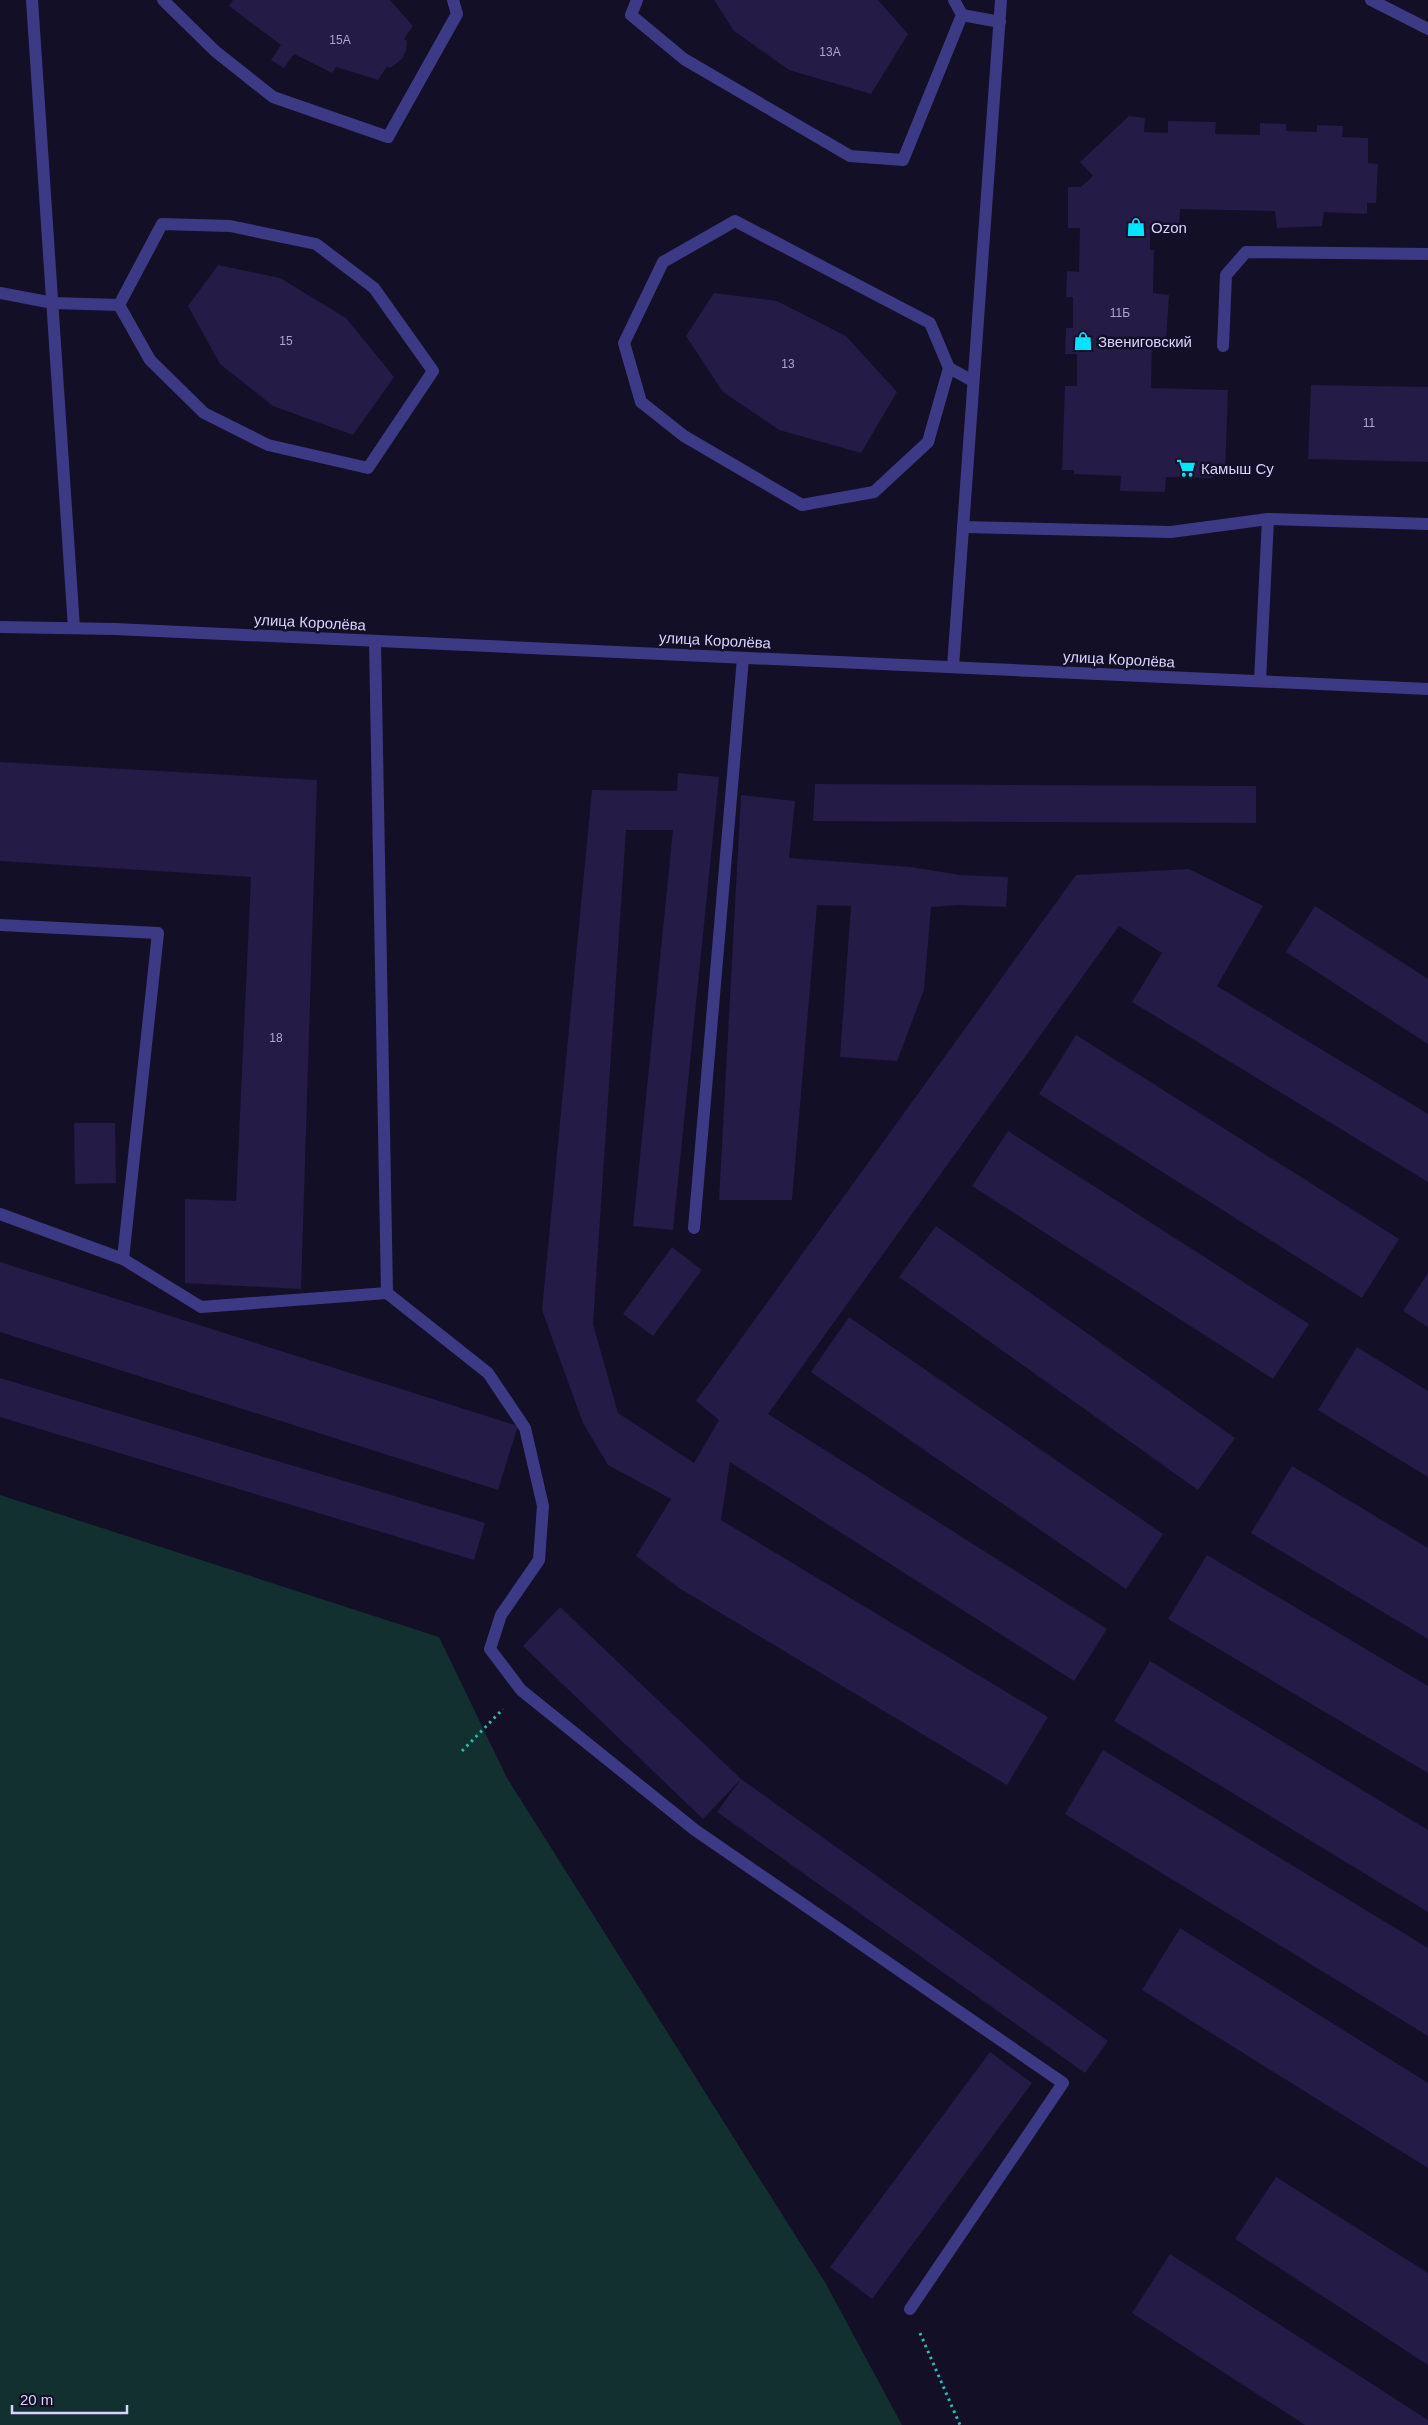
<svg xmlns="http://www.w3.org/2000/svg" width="1428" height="2425" font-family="Helvetica,sans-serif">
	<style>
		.green { fill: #12302f }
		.building { fill: #241b47 }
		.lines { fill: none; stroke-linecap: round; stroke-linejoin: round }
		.path { stroke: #2fb8b0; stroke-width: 3; stroke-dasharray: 2.5 4; stroke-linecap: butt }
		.minor { stroke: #3d3a85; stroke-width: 12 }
		.labels { text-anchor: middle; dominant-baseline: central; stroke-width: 5; stroke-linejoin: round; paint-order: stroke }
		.number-label { font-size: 12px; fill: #aca6d1 }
		.poi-label { font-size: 15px; fill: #d9d4ff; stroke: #130f26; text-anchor: start }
		.street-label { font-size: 15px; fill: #d9d4ff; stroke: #130f26 }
	</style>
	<rect width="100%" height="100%" fill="#130f26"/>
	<polygon class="green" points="0,1495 439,1637 507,1778 826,2284 902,2425 0,2425"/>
	<g class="building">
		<polygon points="233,0 390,0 413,26 404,39 407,41 406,50 402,59 390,68 387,66 378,80 336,67 332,73 294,54 284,68 271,60 281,45 229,6"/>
		<polygon points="714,0 878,0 908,34 871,94 789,70 734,31"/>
		<polygon points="1129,116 1145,118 1144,132 1168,133 1168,121 1216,122 1215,134 1260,135 1260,123 1286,124 1286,131 1317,132 1317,125 1343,126 1342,137 1368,138 1368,163 1378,164 1376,203 1367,203 1367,214 1324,212 1322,226 1277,228 1275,211 1180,209 1179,230 1150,230 1150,250 1154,250 1153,293 1169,295 1166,340 1152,342 1151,388 1228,390 1225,473 1213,473 1213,478 1166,477 1165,492 1120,491 1121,476 1074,474 1074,470 1062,470 1065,386 1077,386 1077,354 1065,354 1066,328 1073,328 1073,297 1066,297 1067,271 1079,272 1080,228 1068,228 1068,187 1081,187 1093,176 1080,162"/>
		<polygon points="218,265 280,278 346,318 394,377 353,435 273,406 220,364 188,306"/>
		<polygon points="714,293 777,301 846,336 897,392 861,453 779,430 723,392 686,336"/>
		<polygon points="1311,385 1428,387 1428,462 1308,459"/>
		<polygon points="0,762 317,780 301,1289 185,1283 185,1199 236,1201 251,877 0,861"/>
		<polygon points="678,773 719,777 673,1230 633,1226 673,830 626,830 593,1324 618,1413 694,1463 719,1420 696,1401 1076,875 1189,869 1263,906 1217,986 1428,1114 1428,1182 1132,1002 1162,953 1119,926 768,1414 1107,1629 1074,1681 730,1462 721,1520 1048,1717 1007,1785 679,1588 636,1556 671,1499 608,1465 583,1423 542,1310 592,790 677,791"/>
		<polygon points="815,784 1256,786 1256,823 813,821"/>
		<polygon points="741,795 795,801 789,858 911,867 960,875 1008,877 1006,907 959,905 931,907 924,990 897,1061 840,1057 851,906 817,905 792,1200 719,1200"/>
		<polygon points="1315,906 1428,979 1428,1044 1286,952"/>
		<polygon points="1076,1035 1399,1239 1362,1298 1039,1094"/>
		<polygon points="74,1123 115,1123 116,1183 75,1184"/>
		<polygon points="1008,1131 1309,1324 1273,1379 972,1186"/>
		<polygon points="936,1226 1235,1438 1198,1490 899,1277"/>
		<polygon points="672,1247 702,1270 653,1336 623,1314"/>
		<polygon points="0,1262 518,1426 498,1490 0,1332"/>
		<polygon points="1428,1273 1428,1327 1403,1311"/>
		<polygon points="849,1317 1163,1534 1126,1589 811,1372"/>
		<polygon points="1357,1347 1428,1391 1428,1477 1318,1410"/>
		<polygon points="0,1378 485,1523 474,1560 0,1417"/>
		<polygon points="1292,1466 1428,1548 1428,1639 1251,1533"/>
		<polygon points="1207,1555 1428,1686 1428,1773 1168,1619"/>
		<polygon points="560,1607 741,1779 703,1819 523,1646"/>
		<polygon points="1150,1661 1428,1830 1428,1912 1114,1721"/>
		<polygon points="1103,1750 1428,1948 1428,2036 1065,1814"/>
		<polygon points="741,1779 1108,2041 1085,2073 717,1812"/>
		<polygon points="1180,1928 1428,2083 1428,2168 1142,1990"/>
		<polygon points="990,2052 1032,2083 872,2299 830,2267"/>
		<polygon points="1276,2177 1428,2273 1428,2365 1235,2239"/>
		<polygon points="1170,2254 1428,2420 1428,2425 1305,2425 1132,2313"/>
	</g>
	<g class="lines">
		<g class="path">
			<polyline points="462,1751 503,1709"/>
			<polyline points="920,2333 960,2425"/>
		</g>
		<g class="minor">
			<polyline points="32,0 74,628"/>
			<polyline points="163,0 215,51 273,97 388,137 457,14 453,0"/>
			<polyline points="637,0 631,15 684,59 850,156 903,160 962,15 954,0"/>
			<polyline points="1371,0 1428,29"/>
			<polyline points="962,15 1000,22"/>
			<polygon points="735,221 930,323 949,368 928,442 874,492 802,505 684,436 641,402 624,343 663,262"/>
			<polygon points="162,224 230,226 316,244 374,288 433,371 368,468 268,445 204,413 150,360 119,305"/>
			<polyline points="0,293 53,303 119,305"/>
			<polyline points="1223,346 1226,275 1246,252 1428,254"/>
			<polyline points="949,368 973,381"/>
			<polyline points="963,527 1171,532 1268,519 1428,524"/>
			<polyline points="0,627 115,629 1428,689"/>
			<polyline points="375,641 387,1293 488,1373 525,1428 543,1506 539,1560 501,1615 490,1649 521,1690 695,1830 1063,2083 910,2309"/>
			<polyline points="953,667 1001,0"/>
			<polyline points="1260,681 1268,519"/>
			<polyline points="0,925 158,933 123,1259 201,1307 387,1293"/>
			<polyline points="0,1214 123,1259"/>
			<polyline points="694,1228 743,658"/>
		</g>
	</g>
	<defs>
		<g id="shop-bare" transform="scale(1.5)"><path d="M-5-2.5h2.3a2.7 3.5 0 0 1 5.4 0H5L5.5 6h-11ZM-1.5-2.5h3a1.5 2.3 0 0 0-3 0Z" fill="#00e5ff" stroke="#130f26" stroke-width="2.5" paint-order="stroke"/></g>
		<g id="supermarket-bare" transform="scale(1.5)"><path d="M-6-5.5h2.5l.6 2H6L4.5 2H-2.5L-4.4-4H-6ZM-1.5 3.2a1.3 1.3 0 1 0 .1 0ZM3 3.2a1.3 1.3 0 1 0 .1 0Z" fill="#00e5ff" stroke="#130f26" stroke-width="2.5" paint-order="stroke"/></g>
	</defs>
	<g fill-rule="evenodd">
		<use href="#shop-bare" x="1136" y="227"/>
		<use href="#shop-bare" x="1083" y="341"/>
		<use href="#supermarket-bare" x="1186" y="468"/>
	</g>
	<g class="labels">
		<g class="number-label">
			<text x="340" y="40">15А</text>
			<text x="830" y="52">13А</text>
			<text x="1120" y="313">11Б</text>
			<text x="286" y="341">15</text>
			<text x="788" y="364">13</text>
			<text x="1369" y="423">11</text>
			<text x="276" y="1038">18</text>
		</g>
		<g class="poi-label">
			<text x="1151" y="227">Ozon</text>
			<text x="1098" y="341">Звениговский</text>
			<text x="1201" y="468">Камыш Су</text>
		</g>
		<g class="street-label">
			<text transform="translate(310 622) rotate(3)">улица Королёва</text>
			<text transform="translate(715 640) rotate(3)">улица Королёва</text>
			<text transform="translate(1119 659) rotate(3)">улица Королёва</text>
		</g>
	</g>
	<path d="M12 2405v8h115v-8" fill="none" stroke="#d9d4ff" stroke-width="2.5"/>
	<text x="20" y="2405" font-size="15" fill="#d9d4ff" stroke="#130f26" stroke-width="4" paint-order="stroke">20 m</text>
</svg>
